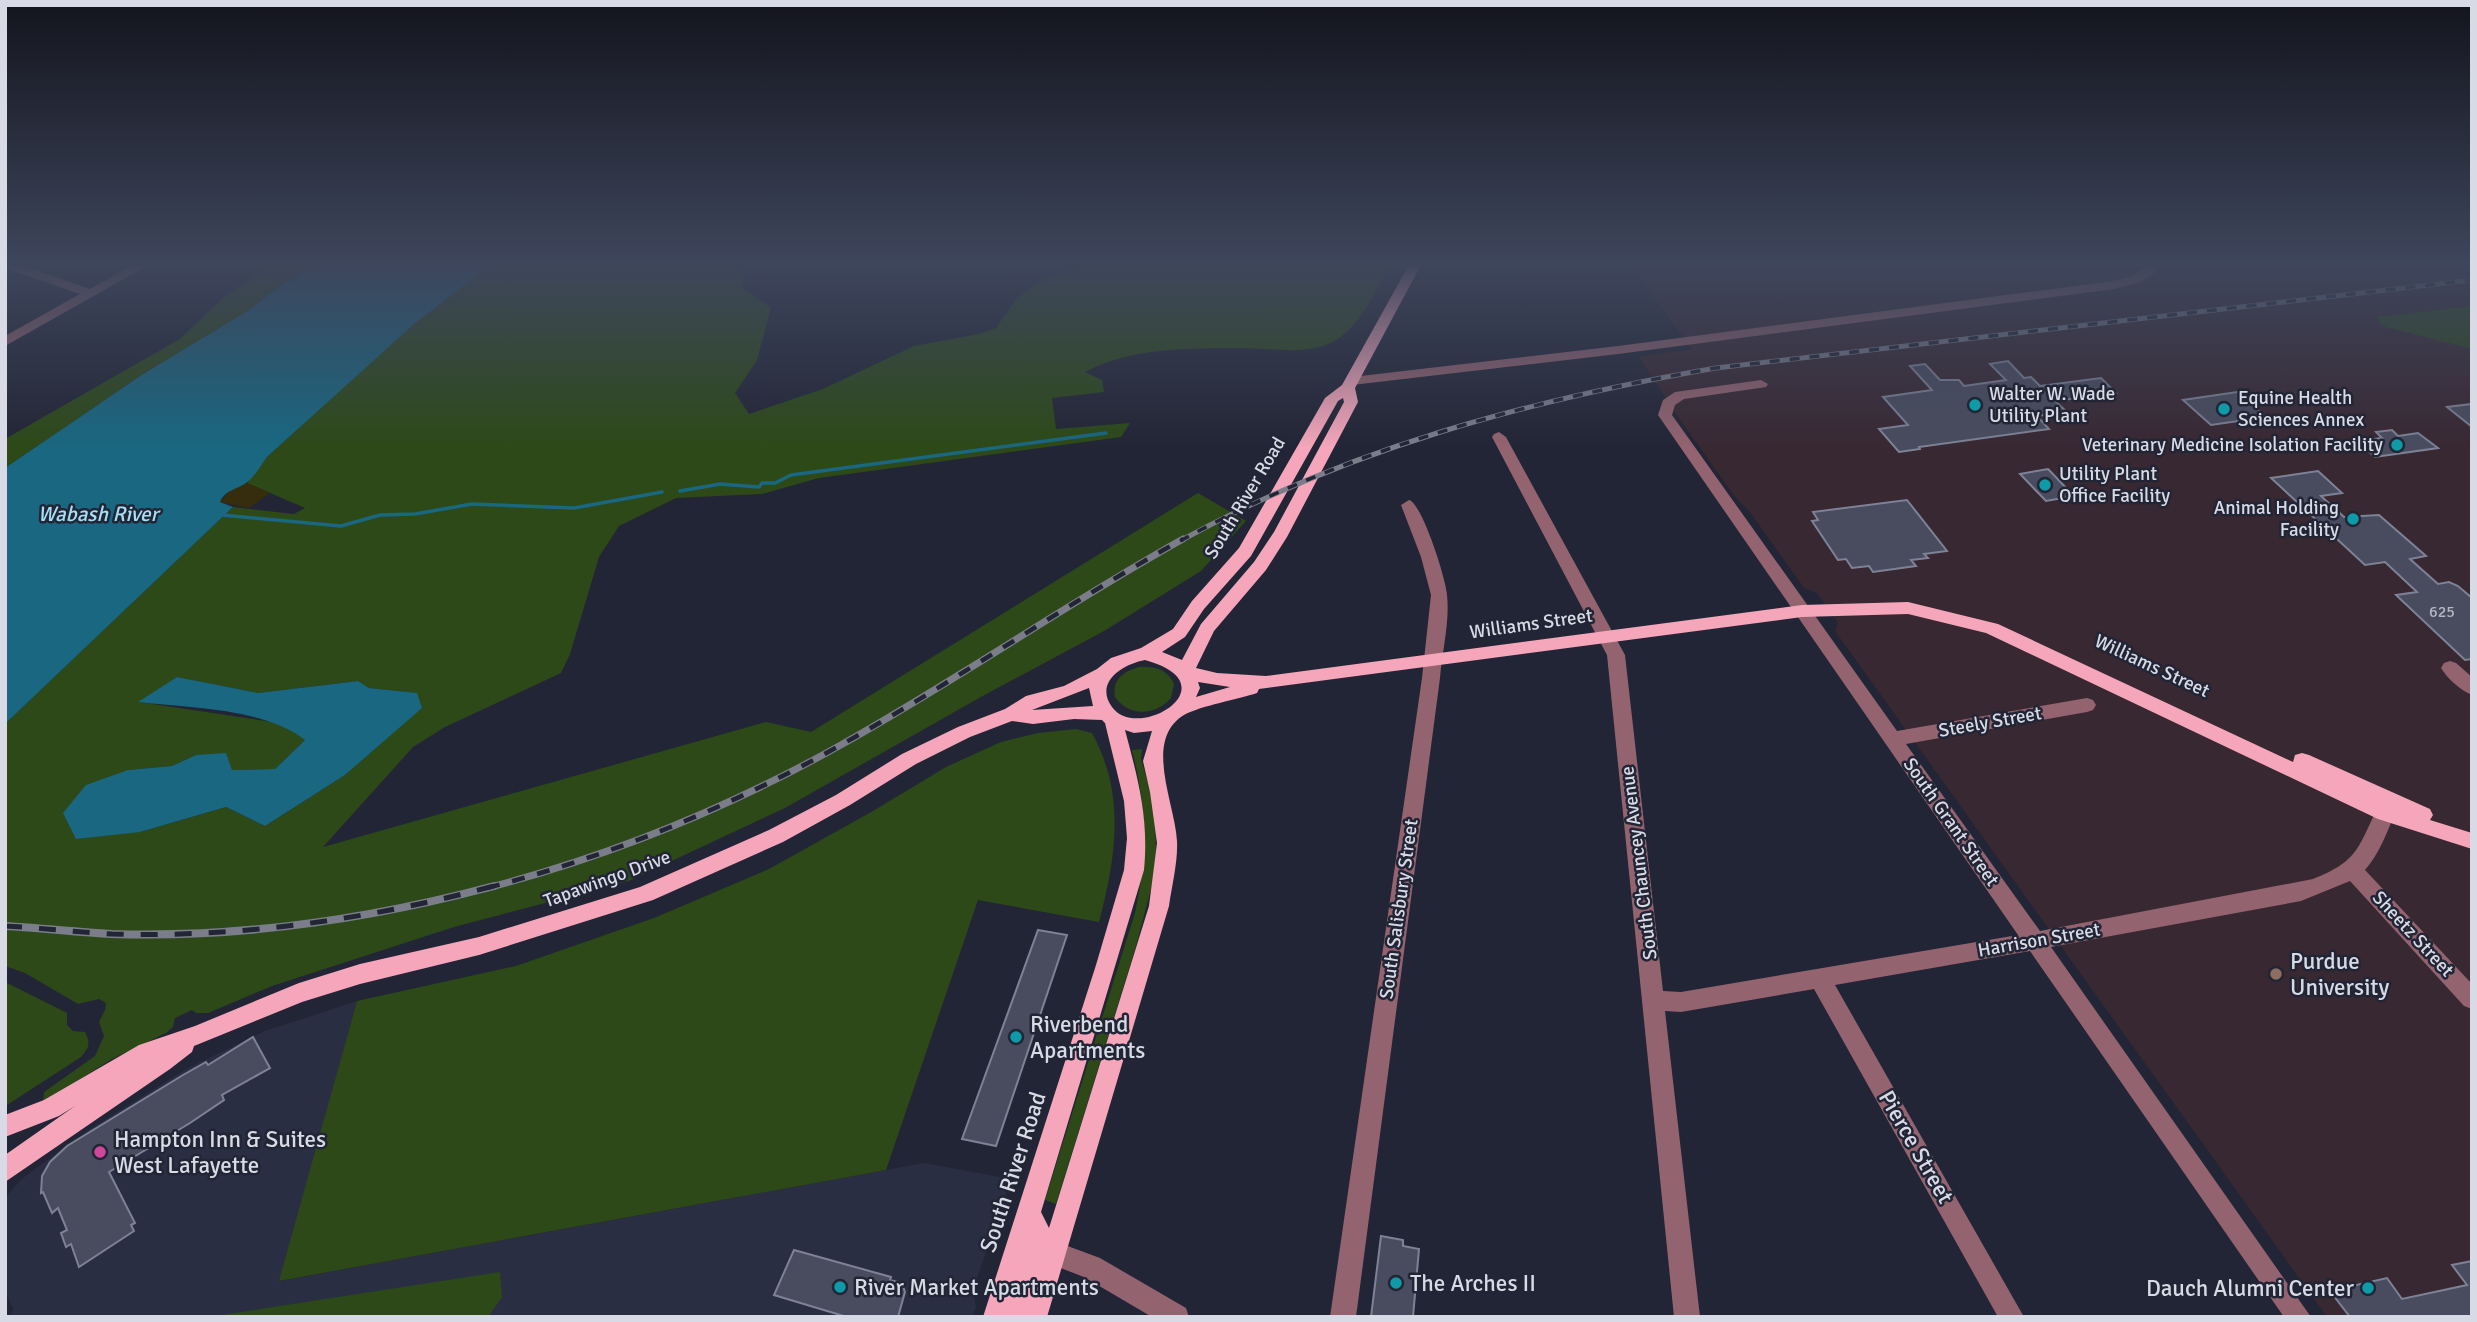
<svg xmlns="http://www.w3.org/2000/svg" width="2477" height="1322" font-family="Signika,sans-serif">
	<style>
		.built { fill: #2a2e43 }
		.education { fill: #382832 }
		.green { fill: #2d4918; fill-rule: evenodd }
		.sand { fill: #352d0c }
		.water { fill: #196780 }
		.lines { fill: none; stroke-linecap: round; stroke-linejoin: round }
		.stream { stroke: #196780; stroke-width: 3.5 }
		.building { fill: #494c5e; stroke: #7e8296; stroke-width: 2 }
		.minor { fill: #93636f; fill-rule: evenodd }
		.major { fill: #f5a6ba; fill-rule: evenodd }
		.rail-far2-casing { stroke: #7b7d8b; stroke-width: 5 }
		.rail-far1-casing { stroke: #7b7d8b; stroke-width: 7 }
		.rail-casing { stroke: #7b7d8b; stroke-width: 8 }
		.rail-far2 { stroke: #222535; stroke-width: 3.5; stroke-dasharray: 10; stroke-linecap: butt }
		.rail-far1 { stroke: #222535; stroke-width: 4.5; stroke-dasharray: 13; stroke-linecap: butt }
		.rail { stroke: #222535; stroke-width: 5; stroke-dasharray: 17; stroke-linecap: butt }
		.culture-dot { fill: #0f9aa8; stroke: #222535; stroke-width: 2.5 }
		.education-dot { fill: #8d6e63; stroke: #222535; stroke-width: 2.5 }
		.hotel-dot { fill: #d1479c; stroke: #222535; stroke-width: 2.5 }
		.labels { text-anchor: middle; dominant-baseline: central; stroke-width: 5; stroke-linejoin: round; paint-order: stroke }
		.number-label { font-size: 16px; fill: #b4b6c3 }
		.poi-label { font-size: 19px; fill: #d8dae5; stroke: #222535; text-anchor: start }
		.street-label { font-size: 19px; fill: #d8dae5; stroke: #222535 }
		.water-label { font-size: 21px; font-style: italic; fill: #a5dff6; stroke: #222535 }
		.near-poi-label { font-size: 23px; fill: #d8dae5; stroke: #222535; text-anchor: start }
		.near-street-label { font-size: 23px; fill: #d8dae5; stroke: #222535 }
	</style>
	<rect width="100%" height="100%" fill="#222535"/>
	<polygon class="built" points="357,1001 280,1281 924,1163 1011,1179 973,1290 976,1308 972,1317 10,1317 13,1309 5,1291 5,1197 23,1178 87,1131 186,1069 265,1031"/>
	<polygon class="education" points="1629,263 2472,263 2472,1317 2327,1317 1835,631 1838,623 1817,593 1804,588 1750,512 1735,497 1678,417 1639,357 1692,349"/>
	<g class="green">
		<polygon points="245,263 319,263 280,286 249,310 143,374 5,468 5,439 180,339 221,300 264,269"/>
		<path d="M494 263H743V288L771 308 757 360 735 393 749 414 823 389 914 346 979 334 996 328 1017 298 1046 278 1085 263H1390C1377 288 1365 317 1343 335 1314 359 1272 347 1238 348 1188 348 1130 348 1085 372L1102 380 1104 392 1052 398 1056 429 1130 423 1121 437 819 478 762 494 676 498 619 526 599 557 570 654 561 673 445 727 413 747 323 847 766 722 811 732 1198 493 1246 521 1201 571 1104 631 979 698 785 808 629 881 454 927 272 986 208 1013H196L192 1010 175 1018 173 1027 166 1033 112 1059 43 1102 44 1092 95 1056 104 1036 99 1022 105 1010 106 1003 99 999 78 1004 25 973 5 966V724L233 507 294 514 305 508 247 483 267 457 409 328ZM177 677 258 693 358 681 369 688 416 693 421 708 345 775 265 826 226 807 140 832 128 770 172 766 196 755 232 770 275 769 306 739 279 723 139 702Z"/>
		<polygon points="2472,306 2472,349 2382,326 2377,317"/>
		<path d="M1139 667C1154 666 1167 669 1174 684L1171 698C1155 716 1129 717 1115 697 1112 679 1123 672 1139 667Z"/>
		<path d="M1076 729 1092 733C1126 795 1116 857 1099 922L978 900 886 1170 279 1281 357 1001 516 966 654 918 769 869 873 811 946 767 1001 742 1038 733Z"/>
		<path d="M1142 749 1141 759 1155 807 1156 854 1152 885 1136 946 1056 1204 1045 1200 1135 913C1148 853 1147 809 1132 750Z"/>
		<path d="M5 982 67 1013V1025L73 1031 85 1032C91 1043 89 1048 81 1057L7 1105Z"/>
		<polygon points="500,1272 502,1297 488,1317 209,1317"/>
	</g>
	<polygon class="sand" points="247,483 270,493 249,508 220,502 232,488"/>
	<g class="water">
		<path d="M319 263H494L414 324 267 457C261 465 254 478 246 483 236 490 225 490 220 502L233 507 5 724V468L143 374 249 310 280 286Z"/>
		<path d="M177 677 258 693 358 681 369 688 417 693 422 708 345 775 265 826 226 807 140 832 76 839 63 813 86 785 128 770 172 766 196 755 226 753 232 770 275 769 305 740C264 708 190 708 138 702Z"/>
	</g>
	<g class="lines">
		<g class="stream">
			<polyline points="680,491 720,484 759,487 762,483 775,483 791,475 1106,433"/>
			<polyline points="222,515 341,526 380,515 415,514 472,504 574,508 662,492"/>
		</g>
	</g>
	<g class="building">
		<polygon points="2008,361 2024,378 2031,377 2040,386 2101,378 2116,393 2055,401 2067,412 2037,416 2049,429 1919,447 1920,449 1899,452 1879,429 1908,425 1883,397 1932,390 1910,366 1925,364 1940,380 1959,380 1964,386 2006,380 1990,364"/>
		<polygon points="2237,392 2266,417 2211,425 2183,400"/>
		<polygon points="2472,404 2472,427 2447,407"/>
		<polygon points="2392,430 2398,436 2418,433 2438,448 2375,457 2357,441 2382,438 2376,432"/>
		<polygon points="2048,469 2074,496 2046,501 2020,474"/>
		<polygon points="2318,471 2342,493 2321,496 2344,517 2379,515 2426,556 2410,559 2438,584 2449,582 2458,586 2472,598 2472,659 2465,660 2396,595 2417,592 2385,562 2365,565 2271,478"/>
		<polygon points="1907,500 1947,551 1924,554 1928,558 1911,560 1916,566 1873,572 1869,566 1852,568 1846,559 1838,560 1812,521 1818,520 1813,512"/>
		<polygon points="1038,930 1067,935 996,1146 962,1139"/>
		<polygon points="253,1037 270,1068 222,1095 224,1100 190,1123 109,1172 135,1223 131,1225 134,1231 79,1267 71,1244 66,1247 61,1233 67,1230 58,1208 52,1213 43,1192 41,1193 42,1176 50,1162 67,1146 183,1075 206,1062 208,1065"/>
		<polygon points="1381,1236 1403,1240 1403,1246 1419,1249 1413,1317 1371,1317"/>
		<polygon points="794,1250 891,1277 890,1280 902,1283 905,1292 898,1317 847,1317 774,1295"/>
		<polygon points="2472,1261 2472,1317 2350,1317 2330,1291 2387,1278 2402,1299 2467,1285 2452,1265"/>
	</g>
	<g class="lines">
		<g class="minor">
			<polygon points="5,263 15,263 90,289 136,263 152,263 5,346 5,336 80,294 5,268"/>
			<polygon points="2153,263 2168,263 2141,282 2114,289 1618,354 1352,385 1345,381 1352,377 1618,346 2113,281 2131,276"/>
			<path d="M1761 380 1768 384 1766 387 1684 399 1675 405 1672 415 1897 731 2087 698 2093 700 2096 705 2093 710 2087 712 1906 744 2040 931 2313 879C2359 861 2358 847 2378 807L2385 805 2392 807 2395 813C2387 833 2379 854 2365 870L2472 984V1009L2464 1006 2350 881 2301 901 2051 947 2311 1317H2284L2030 951 1835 985 2024 1317H1998L1814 989 1681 1012 1665 1011 1700 1317H1674L1607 655 1492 437 1494 434 1499 432 1506 437 1625 655 1663 991 1681 992 2018 935 1658 415 1663 400 1675 392Z"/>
			<path d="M1409 500C1422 503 1446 579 1447 595 1450 621 1442 652 1440 678L1356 1317H1330L1422 678 1431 595 1421 557 1401 505Z"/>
			<path d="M2450 661 2456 663 2472 677V695C2461 691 2447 678 2441 668L2444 663Z"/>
			<polygon points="1054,1241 1100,1258 1186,1308 1189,1317 1152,1317 1084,1277 1045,1262 1042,1253 1045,1244"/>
		</g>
		<path class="major" d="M1410 263H1422L1355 388 1358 402 1287 537 1266 570 1214 631 1196 668 1217 673 1266 676 1802 605 1908 602 1998 624 2293 762 2295 755 2302 753 2309 755 2430 809 2433 815 2430 820 2472 833V849L2378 819 1986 633 1908 614 1802 617 1259 689 1257 693C1239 699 1200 706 1184 715 1143 740 1175 803 1177 841 1178 862 1172 885 1169 906L1047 1317H983L1096 965 1124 870 1127 838 1124 801 1105 723 1102 720 1074 719 1033 724 1012 721 970 737 916 764 850 805 783 842 653 900 479 955 360 984 302 1002 194 1046 192 1052 170 1069 5 1182V1155L75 1106 59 1116 5 1137V1115L44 1100 139 1045 195 1026 299 983 360 964 479 937 640 887 769 830 836 795 902 754 958 727 1005 709 1026 696 1064 686 1097 669 1111 658 1141 648 1173 629 1192 601 1239 548 1325 398 1342 385ZM1343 398 1344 402 1274 532 1254 562 1201 624 1182 660 1162 652 1185 637 1204 609 1251 556 1338 401ZM1145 660C1233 684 1138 743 1112 707 1094 682 1123 664 1145 660ZM1198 682 1230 687 1196 697 1200 688ZM1089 688 1093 706 1032 710ZM1125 730 1134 733 1152 731 1143 761 1150 792 1157 843 1149 906 1049 1228 1041 1212 1144 870C1149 818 1138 779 1125 730Z"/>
		<g class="rail-far2-casing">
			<path id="rail-far2" d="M1180 541C1347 449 1529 400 1716 368L2472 280"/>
		</g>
		<g class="rail-far1-casing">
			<path id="rail-far1" d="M487 888C610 856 728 808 839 746 956 681 1066 604 1183 539"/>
		</g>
		<g class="rail-casing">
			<path id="rail" d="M5 926C41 928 76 932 112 934 240 938 370 919 494 886"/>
		</g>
		<use href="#rail-far2" class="rail-far2"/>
		<use href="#rail-far1" class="rail-far1"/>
		<use href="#rail" class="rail"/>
	</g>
	<linearGradient id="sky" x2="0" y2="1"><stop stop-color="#13141d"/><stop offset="0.59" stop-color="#3e465c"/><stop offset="1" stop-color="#3e465c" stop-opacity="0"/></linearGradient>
	<rect width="2477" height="448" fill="url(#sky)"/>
	<g class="culture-dot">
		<circle cx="1975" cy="405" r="7"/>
		<circle cx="2224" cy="409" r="7"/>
		<circle cx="2397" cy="445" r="7"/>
		<circle cx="2045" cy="485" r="7"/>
		<circle cx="2353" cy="519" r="7"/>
		<circle cx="1016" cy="1037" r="7"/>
		<circle cx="1396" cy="1283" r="7"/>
		<circle cx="840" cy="1287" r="7"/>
		<circle cx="2368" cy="1288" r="7"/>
	</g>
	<circle class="education-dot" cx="2276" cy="974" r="7"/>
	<circle class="hotel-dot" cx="100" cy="1152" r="7"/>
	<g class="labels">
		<g class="number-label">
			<text x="2442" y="612">625</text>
		</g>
		<g class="poi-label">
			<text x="1989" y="394">Walter W. Wade<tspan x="1989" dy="22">Utility Plant</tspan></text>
			<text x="2238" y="398">Equine Health<tspan x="2238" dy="22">Sciences Annex</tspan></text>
			<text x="2383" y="445" text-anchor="end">Veterinary Medicine Isolation Facility</text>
			<text x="2059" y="474">Utility Plant<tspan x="2059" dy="22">Office Facility</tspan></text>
			<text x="2339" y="508" text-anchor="end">Animal Holding<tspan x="2339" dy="22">Facility</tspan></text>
		</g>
		<g class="street-label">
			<text transform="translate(1245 498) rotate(-59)">South River Road</text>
			<text transform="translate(1531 624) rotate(-8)">Williams Street</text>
			<text transform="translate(2152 666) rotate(25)">Williams Street</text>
			<text transform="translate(1990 722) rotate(-10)">Steely Street</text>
			<text transform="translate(1951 822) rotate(55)">South Grant Street</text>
			<text transform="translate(1639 863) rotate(-97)">South Chauncey Avenue</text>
			<text transform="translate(607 879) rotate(-20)">Tapawingo Drive</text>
			<text transform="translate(1399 909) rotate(-82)">South Salisbury Street</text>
			<text transform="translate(2413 934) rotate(47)">Sheetz Street</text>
			<text transform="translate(2039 940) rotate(-10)">Harrison Street</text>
		</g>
		<g class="water-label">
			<text x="98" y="514">Wabash River</text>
		</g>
		<g class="near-poi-label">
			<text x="2290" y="961">Purdue<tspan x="2290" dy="26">University</tspan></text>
			<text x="1030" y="1024">Riverbend<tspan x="1030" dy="26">Apartments</tspan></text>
			<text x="114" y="1139">Hampton Inn &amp; Suites<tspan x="114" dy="26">West Lafayette</tspan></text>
			<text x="1410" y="1283">The Arches II</text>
			<text x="854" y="1287">River Market Apartments</text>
			<text x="2354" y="1288" text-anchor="end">Dauch Alumni Center</text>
		</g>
		<g class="near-street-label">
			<text transform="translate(1916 1147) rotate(60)">Pierce Street</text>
			<text transform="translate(1013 1172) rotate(-72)">South River Road</text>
		</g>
	</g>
	<rect width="2477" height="1322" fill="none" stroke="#d8dae5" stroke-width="14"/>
</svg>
